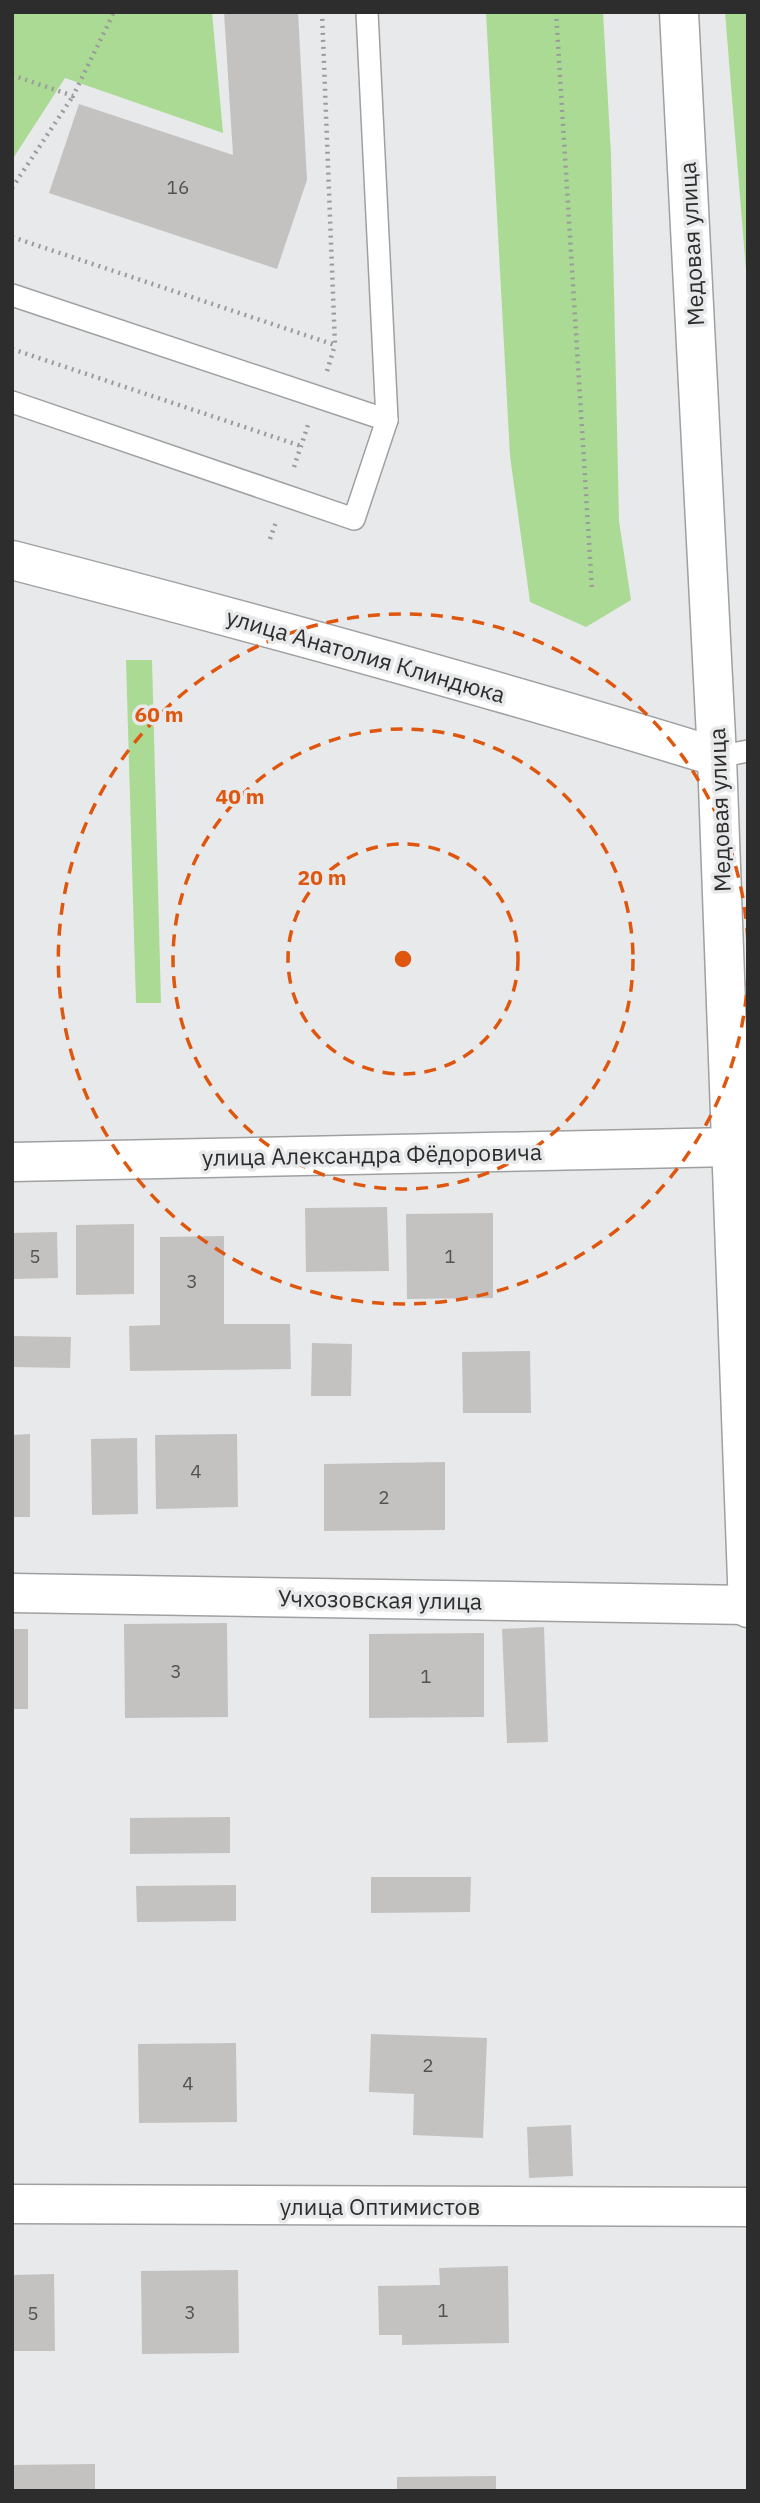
<svg xmlns="http://www.w3.org/2000/svg" width="760" height="2503" font-family="'IBM Plex Sans',sans-serif">
	<style>
		.green { fill: #abda94 }
		.building { fill: #c4c2c1 }
		.lines { fill: none; stroke-linecap: round; stroke-linejoin: round }
		.service-casing { stroke: #9fa0a1; stroke-width: 24 }
		.minor-casing { stroke: #9fa0a1; stroke-width: 41 }
		.tertiary-casing { stroke: #9fa0a1; stroke-width: 41 }
		.path { stroke: #9b9b9c; stroke-width: 4.5; stroke-dasharray: 2 5; stroke-linecap: butt }
		.service { stroke: #fff; stroke-width: 21 }
		.minor { stroke: #fff; stroke-width: 38 }
		.tertiary { stroke: #fff; stroke-width: 38 }
		.ring { fill: none; stroke: #df570e; stroke-width: 3.5; stroke-dasharray: 12 9 }
		.labels { text-anchor: middle; dominant-baseline: central; stroke-width: 7; stroke-linejoin: round; paint-order: stroke }
		.number-label { font-size: 19px; fill: #535252 }
		.street-label { font-size: 23px; fill: #2d2d2d; stroke: #e8e9ea }
		.centre { fill: #df570e; stroke: #e8e9ea; stroke-width: 3.5 }
		.ring-label { font-size: 21px; text-anchor: middle; font-weight: bold; fill: #df570e; stroke: #e8e9ea; stroke-width: 7; stroke-linejoin: round; paint-order: stroke }
	</style>
	<rect width="100%" height="100%" fill="#e8e9ea"/>
	<g class="green">
		<polygon points="12,12 212,12 223,133 65,78 12,160"/>
		<polygon points="486,12 603,12 611,155 619,521 631,600 586,627 530,602 510,456"/>
		<polygon points="725,12 748,12 748,295"/>
		<polygon points="126,660 152,660 161,1003 136,1003"/>
	</g>
	<g class="building">
		<polygon points="224,12 298,12 307,180 277,269 49,193 79,104 233,155"/>
		<polygon points="387,1207 389,1271 306,1272 305,1208"/>
		<polygon points="493,1213 493,1298 407,1299 406,1214"/>
		<polygon points="134,1224 134,1294 76,1295 76,1225"/>
		<polygon points="57,1232 58,1278 12,1279 12,1233"/>
		<polygon points="224,1236 224,1324 290,1324 291,1369 130,1371 129,1326 160,1325 160,1237"/>
		<polygon points="12,1336 71,1337 70,1368 12,1367"/>
		<polygon points="312,1343 352,1344 351,1396 311,1396"/>
		<polygon points="530,1351 531,1413 463,1413 462,1352"/>
		<polygon points="30,1434 30,1517 12,1517 12,1435"/>
		<polygon points="237,1434 238,1507 156,1509 155,1435"/>
		<polygon points="137,1438 138,1514 92,1515 91,1439"/>
		<polygon points="445,1462 445,1530 324,1531 324,1464"/>
		<polygon points="227,1623 228,1717 125,1718 124,1624"/>
		<polygon points="544,1627 548,1742 507,1743 502,1629"/>
		<rect x="12" y="1629" width="16" height="80"/>
		<polygon points="484,1633 484,1717 369,1718 369,1634"/>
		<polygon points="230,1817 230,1853 130,1854 130,1818"/>
		<polygon points="371,1877 471,1877 470,1912 371,1913"/>
		<polygon points="236,1885 236,1921 137,1922 136,1886"/>
		<polygon points="371,2034 487,2038 483,2138 413,2135 414,2094 369,2092"/>
		<polygon points="236,2043 237,2122 139,2123 138,2044"/>
		<polygon points="571,2125 573,2176 529,2178 527,2127"/>
		<polygon points="508,2266 509,2343 402,2345 402,2335 379,2335 378,2286 440,2285 439,2268"/>
		<polygon points="238,2270 239,2353 142,2354 141,2271"/>
		<polygon points="54,2274 55,2351 12,2351 12,2275"/>
		<polygon points="95,2464 95,2491 12,2491 12,2465"/>
		<polygon points="496,2476 496,2491 397,2491 397,2477"/>
	</g>
	<g class="lines">
		<g class="service-casing">
			<g id="service">
				<polyline points="12,295 387,420"/>
				<polyline points="12,402 354,519 387,420 367,12"/>
				<polyline points="717,757 748,751"/>
			</g>
		</g>
		<g class="minor-casing">
			<g id="minor">
				<path d="M12 560C248 621 484 685 717 757"/>
				<polyline points="12,1162 732,1147"/>
				<polyline points="12,1593 748,1605"/>
				<polyline points="12,2204 748,2207"/>
			</g>
		</g>
		<g class="tertiary-casing">
			<polyline id="tertiary" points="679,12 717,757 748,1608"/>
		</g>
		<g class="path">
			<polyline points="556,12 592,590"/>
			<polyline points="12,75 73,96 114,12"/>
			<polyline points="12,188 73,96"/>
			<polyline points="12,237 335,345 322,12"/>
			<polyline points="12,349 301,446"/>
			<polyline points="327,371 335,345"/>
			<polyline points="294,467 308,425"/>
			<polyline points="270,539 276,522"/>
		</g>
		<use href="#service" class="service"/>
		<use href="#minor" class="minor"/>
		<use href="#tertiary" class="tertiary"/>
	</g>
	<g class="ring">
		<circle cx="403" cy="959" r="115"/>
		<circle cx="403" cy="959" r="230"/>
		<path d="M748 974A345 345 0 1 1 748 944"/>
	</g>
	<g class="labels">
		<g class="number-label">
			<text x="178" y="187">16</text>
			<text x="35" y="1256">5</text>
			<text x="450" y="1256">1</text>
			<text x="192" y="1281">3</text>
			<text x="196" y="1471">4</text>
			<text x="384" y="1497">2</text>
			<text x="176" y="1671">3</text>
			<text x="426" y="1676">1</text>
			<text x="428" y="2065">2</text>
			<text x="188" y="2083">4</text>
			<text x="443" y="2310">1</text>
			<text x="190" y="2312">3</text>
			<text x="33" y="2313">5</text>
		</g>
		<g class="street-label">
			<text transform="translate(691 244) rotate(-93)">Медовая улица</text>
			<text transform="translate(366 655) rotate(16)">улица Анатолия Клиндюка</text>
			<text transform="translate(719 810) rotate(-92)">Медовая улица</text>
			<text transform="translate(372 1154) rotate(-1)">улица Александра Фёдоровича</text>
			<text transform="translate(380 1599) rotate(1)">Учхозовская улица</text>
			<text x="380" y="2206">улица Оптимистов</text>
		</g>
	</g>
	<circle cx="403" cy="959" r="10" class="centre"/>
	<g class="ring-label">
		<text x="159" y="722">60 m</text>
		<text x="240" y="804">40 m</text>
		<text x="322" y="885">20 m</text>
	</g>
	<rect width="760" height="2503" fill="none" stroke="#2d2d2d" stroke-width="28"/>
</svg>
